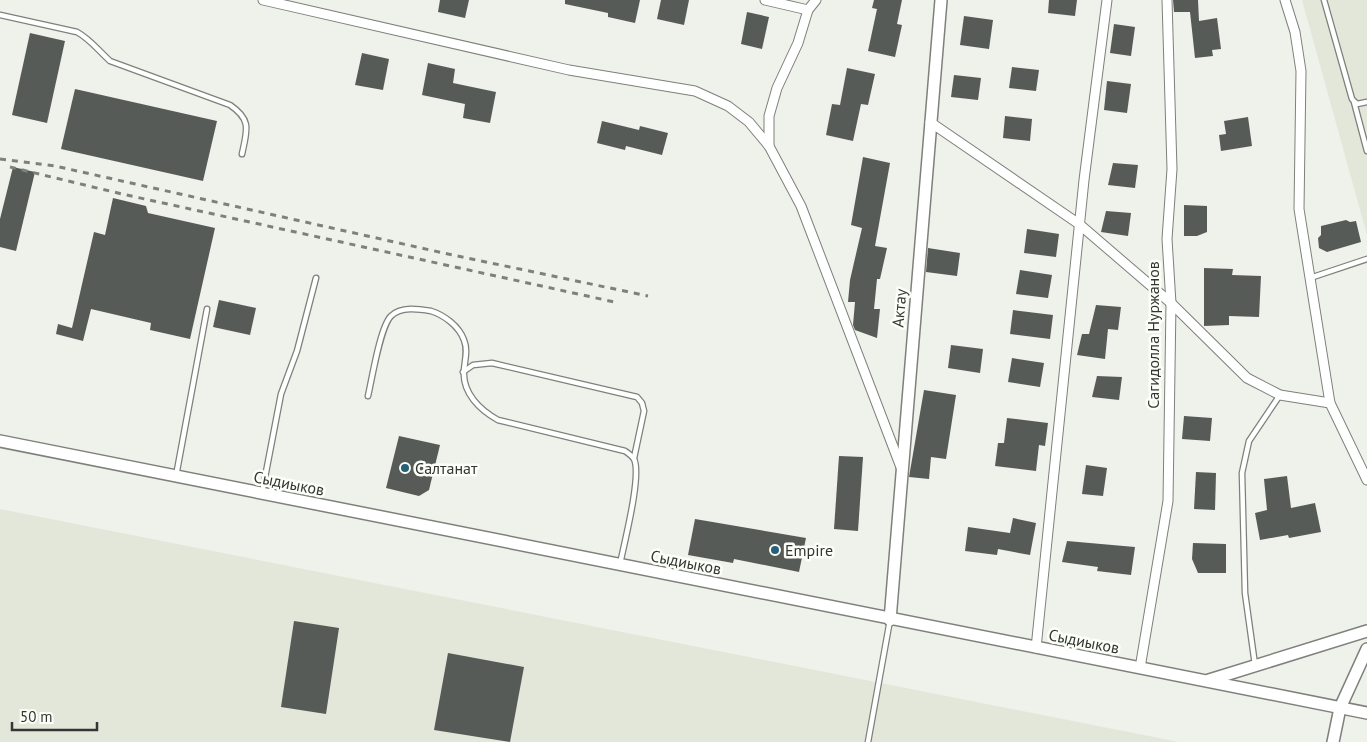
<svg xmlns="http://www.w3.org/2000/svg" width="1367" height="742" font-family="'PT Sans',sans-serif">
	<style>
		.built { fill: #e2e7da }
		.building { fill: #575b57 }
		.lines { fill: none; stroke-linecap: round; stroke-linejoin: round }
		.service-casing { stroke: #7e807b; stroke-width: 7 }
		.minor-casing { stroke: #7e807b; stroke-width: 11 }
		.tertiary-casing { stroke: #7e807b; stroke-width: 14 }
		.service { stroke: #fff; stroke-width: 4.5 }
		.minor { stroke: #fff; stroke-width: 9 }
		.tertiary { stroke: #fff; stroke-width: 11 }
		.rail { stroke: #7e807c; stroke-width: 3; stroke-dasharray: 6 6; stroke-linecap: butt }
		.poi-dot { fill: #255f78; stroke: #fcfef8; stroke-width: 2 }
		.labels { text-anchor: middle; dominant-baseline: central; stroke-width: 5; stroke-linejoin: round; paint-order: stroke }
		.street-label { font-size: 16px; fill: #353634; stroke: #fcfef8 }
		.poi-label { font-size: 16px; fill: #353634; stroke: #fcfef8; text-anchor: start }
	</style>
	<rect width="100%" height="100%" fill="#eff1eb"/>
	<g class="built">
		<polygon points="1302,0 1367,0 1367,235"/>
		<polygon points="0,509 1179,742 0,742"/>
	</g>
	<g class="building">
		<polygon points="440,0 469,0 465,18 438,12"/>
		<polygon points="565,0 640,0 635,23 608,17 608,13 565,4"/>
		<polygon points="661,0 689,0 684,25 657,19"/>
		<polygon points="874,0 902,0 897,24 902,25 895,57 868,51 877,9 872,8"/>
		<polygon points="1049,0 1077,0 1075,16 1048,13"/>
		<polygon points="1173,0 1198,0 1199,21 1217,18 1221,49 1212,50 1213,56 1195,58 1190,12 1174,12"/>
		<polygon points="747,12 769,17 762,49 741,44"/>
		<polygon points="964,16 993,20 989,49 960,45"/>
		<polygon points="1114,24 1135,27 1131,56 1110,53"/>
		<polygon points="30,33 65,41 47,123 12,115"/>
		<polygon points="362,53 389,59 383,90 355,85"/>
		<polygon points="428,63 455,69 453,83 496,92 490,123 463,118 465,104 422,95"/>
		<polygon points="1012,67 1039,70 1036,91 1009,88"/>
		<polygon points="847,68 875,74 868,105 861,104 853,141 826,135 832,104 840,105"/>
		<polygon points="954,75 981,78 978,100 951,97"/>
		<polygon points="1107,81 1131,84 1127,113 1104,110"/>
		<polygon points="75,89 217,121 203,181 61,149"/>
		<polygon points="1005,116 1032,119 1030,141 1003,138"/>
		<polygon points="1248,117 1252,146 1221,151 1219,135 1226,134 1224,121"/>
		<polygon points="602,121 639,130 640,126 668,133 662,155 626,146 625,150 597,143"/>
		<polygon points="863,157 890,163 875,246 887,248 880,279 877,279 874,309 880,309 877,338 855,330 853,325 855,302 848,302 850,280 862,228 851,225"/>
		<polygon points="1113,163 1138,165 1135,188 1108,185"/>
		<polygon points="13,167 35,172 16,251 0,247 0,219"/>
		<polygon points="113,198 146,206 148,213 215,228 190,339 150,330 151,323 91,309 83,341 56,334 58,324 72,328 94,232 105,235"/>
		<polygon points="1184,205 1207,206 1207,232 1197,236 1184,236"/>
		<polygon points="1106,211 1131,213 1128,236 1101,232"/>
		<polygon points="1346,220 1350,222 1356,221 1361,242 1327,252 1319,248 1318,238 1321,235 1321,226"/>
		<polygon points="1027,229 1059,234 1056,257 1024,253"/>
		<polygon points="928,248 960,253 957,276 926,272"/>
		<polygon points="1204,268 1233,269 1232,275 1261,276 1259,317 1229,316 1229,325 1204,326"/>
		<polygon points="1020,270 1052,275 1048,298 1016,294"/>
		<polygon points="219,300 256,308 250,335 213,327"/>
		<polygon points="1096,305 1121,307 1118,330 1108,329 1105,359 1077,355 1082,334 1089,334"/>
		<polygon points="1013,310 1053,315 1050,339 1010,334"/>
		<polygon points="951,345 983,349 980,373 948,368"/>
		<polygon points="1012,358 1044,363 1040,387 1008,382"/>
		<polygon points="1097,376 1122,377 1119,400 1092,397"/>
		<polygon points="924,390 956,395 946,459 931,457 929,479 909,477"/>
		<polygon points="1184,416 1212,418 1210,441 1182,439"/>
		<polygon points="1007,418 1048,423 1045,446 1039,445 1036,471 995,466 998,443 1004,443"/>
		<polygon points="399,436 440,445 429,490 419,496 386,488"/>
		<polygon points="839,456 863,457 858,531 834,529"/>
		<polygon points="1086,465 1107,468 1103,496 1082,494"/>
		<polygon points="1196,472 1216,473 1215,510 1194,509"/>
		<polygon points="1287,476 1291,508 1315,503 1321,532 1289,538 1288,535 1260,540 1255,513 1267,510 1264,479"/>
		<polygon points="1013,518 1036,523 1030,555 998,549 997,555 965,551 968,527 1010,533"/>
		<polygon points="695,519 806,538 799,572 734,559 733,563 688,555"/>
		<polygon points="1067,541 1135,547 1131,575 1097,571 1098,567 1062,562"/>
		<polygon points="1193,543 1226,544 1226,573 1198,573 1192,559"/>
		<polygon points="294,621 339,628 326,714 281,707"/>
		<polygon points="448,653 524,667 510,742 434,730"/>
	</g>
	<g class="lines">
		<g class="service-casing">
			<g id="service">
				<polyline points="1324,0 1352,99 1357,104 1367,102"/>
				<path d="M0 15 77 32C90 39 99 51 110 61L230 105C252 120 247 130 242 154"/>
				<polyline points="1354,102 1367,151"/>
				<polyline points="1310,278 1367,259"/>
				<polyline points="463,372 473,365 492,363 637,397 642,403 644,411 634,458"/>
				<path d="M368 396C372 379 380 327 391 316 401 306 419 309 431 311 444 315 459 326 464 340 468 350 465 359 464 370 462 393 480 410 498 420L625 451C628 453 632 456 634 459 642 475 624 544 620 564"/>
				<polyline points="176,476 207,309"/>
				<polyline points="262,493 281,394 297,351 316,278"/>
				<polyline points="1255,665 1245,593 1242,473 1249,441 1280,395"/>
				<polyline points="868,742 890,620"/>
			</g>
		</g>
		<g class="minor-casing">
			<g id="minor">
				<polyline points="263,0 569,70 695,91 728,106 749,122 769,146"/>
				<polyline points="765,0 808,10"/>
				<polyline points="816,0 808,10 798,43 777,88 769,116 769,146 801,206 902,470"/>
				<polyline points="1285,0 1295,32 1301,71 1299,209 1330,403 1367,480"/>
				<polyline points="930,122 1079,224 1171,303 1247,378 1280,395 1330,403"/>
				<polyline points="1036,648 1084,180 1107,0"/>
				<polyline points="1140,668 1168,501 1171,303 1167,239 1172,169 1167,0"/>
			</g>
		</g>
		<g class="tertiary-casing">
			<g id="tertiary">
				<polyline points="0,441 1367,713"/>
				<polyline points="890,620 941,0"/>
				<polyline points="1209,680 1367,631"/>
				<polyline points="1333,742 1340,708 1367,649"/>
			</g>
		</g>
		<use href="#service" class="service"/>
		<use href="#minor" class="minor"/>
		<use href="#tertiary" class="tertiary"/>
		<g class="rail">
			<polyline points="0,159 55,166 448,254 648,296"/>
			<polyline points="10,167 122,194 619,303"/>
		</g>
	</g>
	<g class="poi-dot">
		<circle cx="405" cy="468" r="5"/>
		<circle cx="775" cy="550" r="5"/>
	</g>
	<g class="labels">
		<g class="street-label">
			<text transform="translate(899 308) rotate(-85)">Актау</text>
			<text transform="translate(1153 335) rotate(-90)">Сагидолла Нуржанов</text>
			<text transform="translate(289 483) rotate(11)">Сыдиыков</text>
			<text transform="translate(686 562) rotate(11)">Сыдиыков</text>
			<text transform="translate(1084 641) rotate(11)">Сыдиыков</text>
		</g>
		<g class="poi-label">
			<text x="415" y="468">Салтанат</text>
			<text x="785" y="550">Empire</text>
		</g>
	</g>
	<path d="M12 722v8h85v-8" fill="none" stroke="#353634" stroke-width="2.5"/>
	<text x="20" y="722" font-size="15" fill="#353634" stroke="#fcfef8" stroke-width="4" paint-order="stroke">50 m</text>
</svg>
